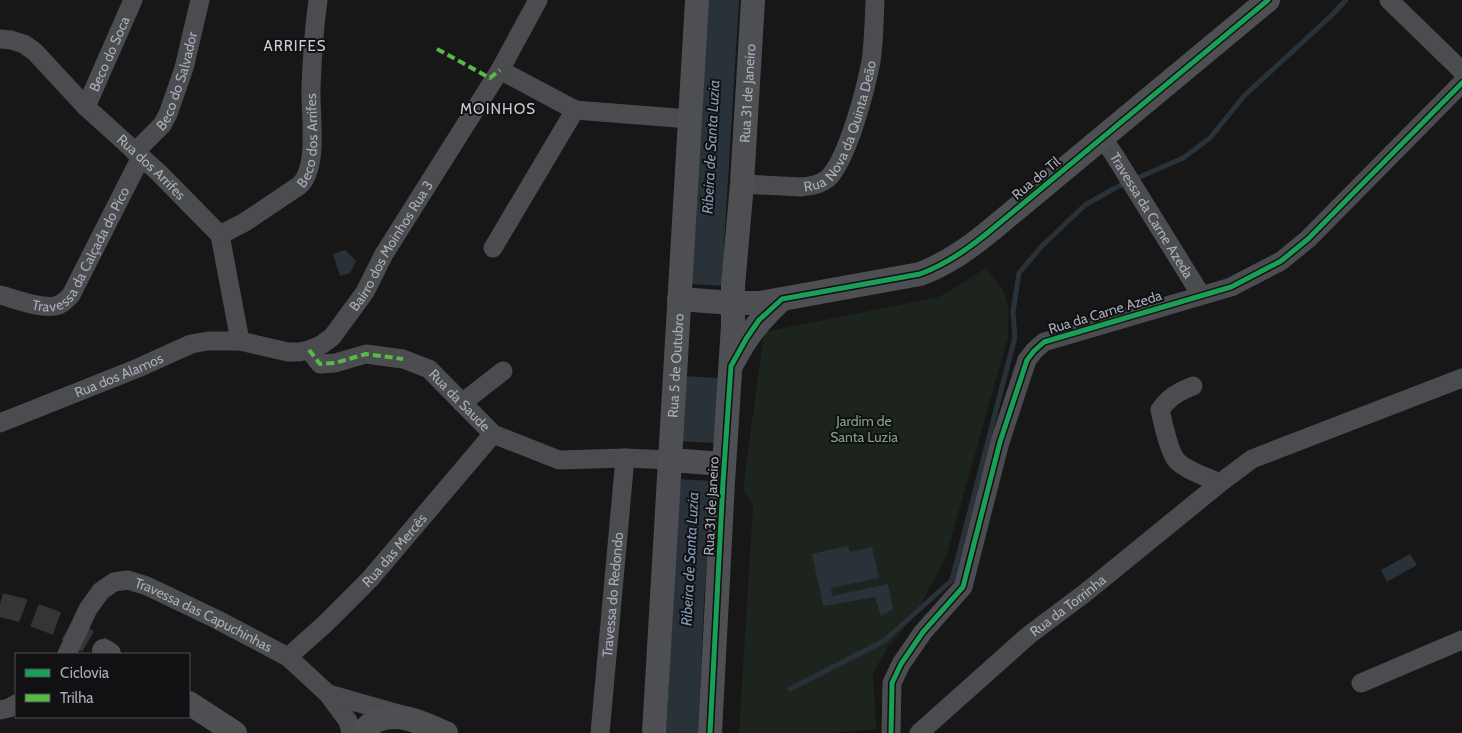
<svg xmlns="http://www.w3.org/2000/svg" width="1462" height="733" font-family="Cabin,sans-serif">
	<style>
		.green { fill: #1d241e }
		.water { fill: #2a3239 }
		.pier { fill: #171717 }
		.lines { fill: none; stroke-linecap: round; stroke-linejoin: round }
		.stream { stroke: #2a3239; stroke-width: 5 }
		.major-tunnel { stroke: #343537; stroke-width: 24; stroke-dasharray: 24 12; stroke-linecap: butt }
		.minor { stroke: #4b4c50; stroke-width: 19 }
		.major { stroke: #4d4f52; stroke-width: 24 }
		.quiet { stroke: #58b947; stroke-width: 4; stroke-dasharray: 8 4; stroke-linecap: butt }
		.cycleway-casing { stroke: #111113; stroke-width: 8 }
		.cycleway { stroke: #1a9f57; stroke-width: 5 }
		.labels { text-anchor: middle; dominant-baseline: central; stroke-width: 4; stroke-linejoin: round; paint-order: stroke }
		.street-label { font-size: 14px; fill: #a8adb8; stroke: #111113 }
		.park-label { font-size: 14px; fill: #7fa381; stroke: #111113 }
		.neighbourhood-label { font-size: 15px; letter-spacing: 1px; fill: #c9ccd4; stroke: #111113 }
		.water-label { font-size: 15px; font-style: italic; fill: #7f9bb3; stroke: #111113 }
	</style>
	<rect width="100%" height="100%" fill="#171717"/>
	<path class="green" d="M986 268C1010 295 1009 302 1008 336L946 557 915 615 888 647 873 673 876 729 833 733H739L753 506 743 489 764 332 939 297Z"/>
	<g class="water">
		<polygon points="706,0 739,0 724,245 726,286 704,601 698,733 666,733"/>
		<polygon points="345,250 356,261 350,273 340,276 333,254"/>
		<polygon points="848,546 850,552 872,547 879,578 831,588 832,596 888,584 893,609 881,616 875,597 823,606 812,554"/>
		<polygon points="1410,554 1417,565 1387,582 1381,570"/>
	</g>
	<g class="pier">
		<polygon points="688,284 726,286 719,378 683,376"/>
		<polygon points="679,441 714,443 712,481 677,479"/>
	</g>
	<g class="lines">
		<polyline class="stream" points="790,689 884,641 952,580 1015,337 1013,312 1019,273 1042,246 1085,205 1115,188 1183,158 1210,138 1244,96 1331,16 1346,0"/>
		<polyline class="major-tunnel" points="0,605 21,610 58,624 104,651"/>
		<g class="minor">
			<polyline points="1389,0 1462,71"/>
			<path id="s1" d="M0 39 11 40 24 44 35 52 86 107 159 173 220 235 240 341"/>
			<polyline points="500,70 575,110 689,119"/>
			<path id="s2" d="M86 107 133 0"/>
			<path id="s3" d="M1102 138 1113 153 1201 295"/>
			<path id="s4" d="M135 152 162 125 168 114 184 68 200 0"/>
			<path id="s5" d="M742 184 801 187C810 186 819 185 827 179 847 162 866 88 871 61 874 42 874 20 875 0"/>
			<path id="s6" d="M220 235 245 222 300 185C319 166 310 114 311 88 312 59 314 29 318 0"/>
			<polyline points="493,248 575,110"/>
			<path id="s7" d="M0 295C15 299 40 309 55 306 62 305 66 300 71 295L141 157"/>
			<path id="s8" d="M309 350 320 364 335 363 366 354 403 359 429 369 493 434 559 460 625 458 670 460"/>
			<path d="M1193 386C1178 392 1169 397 1160 410 1163 422 1169 454 1178 462 1189 472 1207 477 1220 483"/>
			<polyline points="462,403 503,371"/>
			<path id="s9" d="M0 423 138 368 191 344 208 341H240L288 352H299L309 350 321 345 332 337 365 292 384 254 500 70 538 0"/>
			<path id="s10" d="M67 654 88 609 101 591 114 582 128 580 147 586 216 619 288 657 328 694 348 721 351 733"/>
			<path id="s11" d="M288 657 325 624 370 579 493 434"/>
			<polyline points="1361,683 1462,640"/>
			<polyline points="328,694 402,715"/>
			<polyline points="0,710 9,708 16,704"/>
			<path id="s12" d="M600 733 625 458"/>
			<polyline points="891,733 892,683 901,664 923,632 963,587 1000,442 1027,360 1034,351 1044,342 1231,287 1281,261 1308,239 1462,83"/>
			<path id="s13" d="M919 733 1029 635 1085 593 1220 483 1252 459 1462 378"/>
		</g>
		<g class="major">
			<path d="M679 299 733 303H760L920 274C949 263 972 246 996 226L1268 0"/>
			<path d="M733 362C748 334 759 321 782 299"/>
			<polyline points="670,460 724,464"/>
			<polyline points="104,651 109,654"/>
			<polyline points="189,703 235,733"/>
			<path d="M362 733C385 703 419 722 446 733"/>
			<path id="s14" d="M654 733 697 0"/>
			<path id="s15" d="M710 733 723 482 733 325V286L742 184 753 0"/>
		</g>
		<g class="quiet">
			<polyline points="437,49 490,78 500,70"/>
			<polyline points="309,350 320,364 335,363 366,354 403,359"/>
		</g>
		<g class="cycleway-casing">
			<g id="cycleway">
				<path d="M710 733 723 482 731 366 746 339 759 320 782 299 920 274C949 263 972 246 996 226L1268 0"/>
				<polyline points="891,733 892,683 901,664 923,632 963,587 1000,442 1027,360 1034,351 1044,342 1231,287 1281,261 1308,239 1462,83"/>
			</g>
		</g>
		<use href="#cycleway" class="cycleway"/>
	</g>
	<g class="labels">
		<g class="street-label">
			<text stroke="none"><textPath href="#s2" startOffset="58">Beco do Soca</textPath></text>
			<text stroke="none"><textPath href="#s4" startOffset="85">Beco do Salvador</textPath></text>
			<text stroke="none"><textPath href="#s15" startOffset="641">Rua 31 de Janeiro</textPath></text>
			<text stroke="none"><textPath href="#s5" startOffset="138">Rua Nova da Quinta Deão</textPath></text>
			<text stroke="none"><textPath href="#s6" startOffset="141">Beco dos Arrifes</textPath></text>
			<text stroke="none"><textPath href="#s1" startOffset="202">Rua dos Arrifes</textPath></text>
			<text transform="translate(1036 178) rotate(-40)">Rua do Til</text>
			<text stroke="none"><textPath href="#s3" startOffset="92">Travessa da Carne Azeda</textPath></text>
			<text stroke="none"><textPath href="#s7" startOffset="115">Travessa da Calçada do Pico</textPath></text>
			<text stroke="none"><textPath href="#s9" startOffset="462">Bairro dos Moinhos Rua 3</textPath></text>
			<text transform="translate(1105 312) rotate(-17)">Rua da Carne Azeda</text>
			<text stroke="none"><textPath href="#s14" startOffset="368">Rua 5 de Outubro</textPath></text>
			<text stroke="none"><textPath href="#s9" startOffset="128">Rua dos Alamos</textPath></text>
			<text stroke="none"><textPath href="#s8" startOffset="174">Rua da Saude</textPath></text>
			<text transform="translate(711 506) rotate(-87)">Rua 31 de Janeiro</text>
			<text stroke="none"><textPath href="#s11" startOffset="151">Rua das Mercês</textPath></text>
			<text stroke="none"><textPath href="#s12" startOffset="139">Travessa do Redondo</textPath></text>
			<text stroke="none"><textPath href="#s13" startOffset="196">Rua da Torrinha</textPath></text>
			<text stroke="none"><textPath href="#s10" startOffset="185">Travessa das Capuchinhas</textPath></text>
		</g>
		<g class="park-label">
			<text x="864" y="421">Jardim de<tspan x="864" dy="16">Santa Luzia</tspan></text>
		</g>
		<g class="neighbourhood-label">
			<text x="295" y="46">ARRIFES</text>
			<text x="498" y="109">MOINHOS</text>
		</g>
		<g class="water-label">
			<text transform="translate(711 147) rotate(-87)">Ribeira de Santa Luzia</text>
			<text transform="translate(690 559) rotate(-87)">Ribeira de Santa Luzia</text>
		</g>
	</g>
	<rect x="15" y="653" width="175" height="65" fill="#111113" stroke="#4d4f55"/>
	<rect x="25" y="669" width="25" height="8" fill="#1a9f57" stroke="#4d4f55"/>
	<text x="60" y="678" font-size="15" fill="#a8adb8">Ciclovia</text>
	<rect x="25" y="694" width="25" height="8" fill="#58b947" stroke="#4d4f55"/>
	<text x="60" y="703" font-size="15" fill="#a8adb8">Trilha</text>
</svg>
